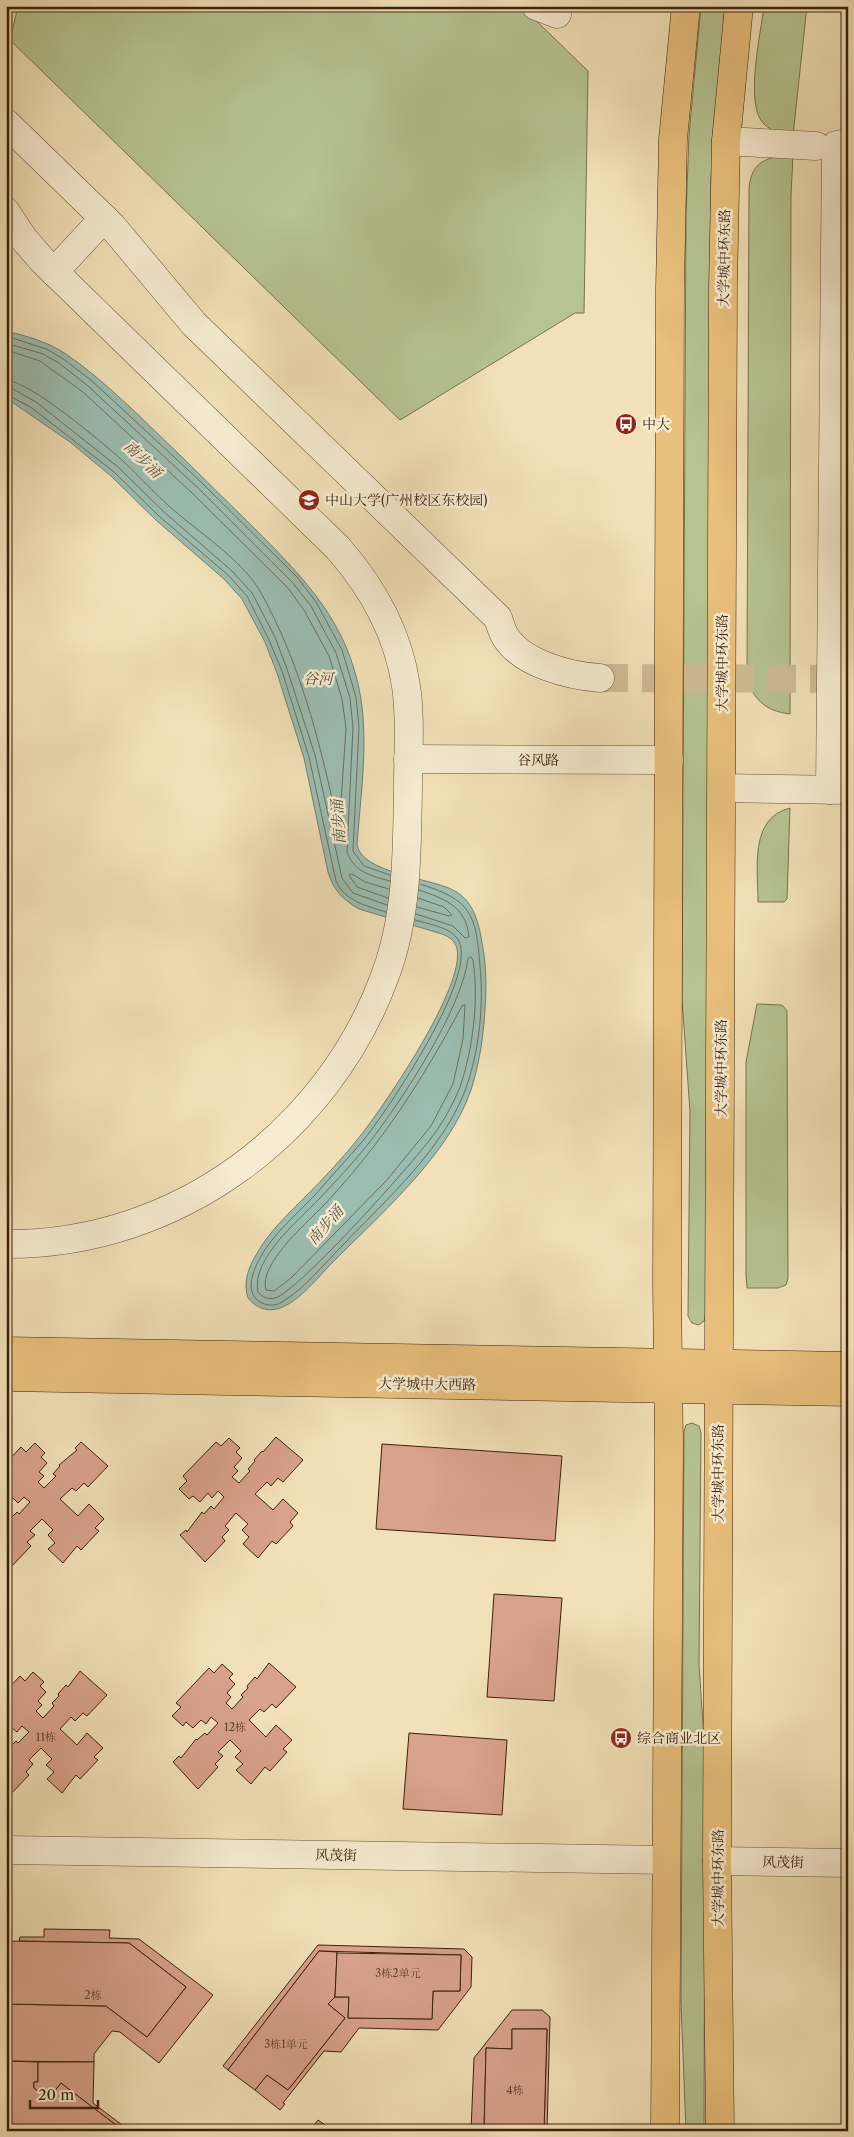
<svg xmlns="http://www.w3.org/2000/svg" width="854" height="2137" font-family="'Libre Caslon Text','Noto Serif SC',serif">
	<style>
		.green { fill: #b6c492; stroke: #79724e }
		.water { fill: #9bbdb1; stroke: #757f6f }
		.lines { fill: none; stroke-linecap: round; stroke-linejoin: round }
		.shore { stroke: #6c6f5e; stroke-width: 1 }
		.building { fill: #d9a28b; stroke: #3c210b }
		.minor-tunnel { stroke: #cebb95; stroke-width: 28; stroke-dasharray: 28 14; stroke-linecap: butt }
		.minor-casing { stroke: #6a5136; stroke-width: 29 }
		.major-casing { stroke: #3c210b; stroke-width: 29 }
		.minor { stroke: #f7ecd1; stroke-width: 28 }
		.major { stroke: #e9c07c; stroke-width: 28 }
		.labels { text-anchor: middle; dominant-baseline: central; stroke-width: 5; stroke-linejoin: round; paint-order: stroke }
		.number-label { font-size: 11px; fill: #63412b }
		.street-label { font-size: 14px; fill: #3c210b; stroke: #f7ecd1 }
		.poi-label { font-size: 14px; fill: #3c210b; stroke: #f7ecd1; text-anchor: start }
		.water-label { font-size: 15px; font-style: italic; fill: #58503d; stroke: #f7ecd1 }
	</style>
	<rect width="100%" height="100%" fill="#f2e1b8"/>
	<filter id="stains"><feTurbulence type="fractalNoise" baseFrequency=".004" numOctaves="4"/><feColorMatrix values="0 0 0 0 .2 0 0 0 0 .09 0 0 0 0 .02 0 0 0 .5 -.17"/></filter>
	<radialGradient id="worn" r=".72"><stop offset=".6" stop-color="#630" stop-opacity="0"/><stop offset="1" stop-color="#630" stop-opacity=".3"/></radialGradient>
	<g class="green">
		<polygon points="18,6 521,6 588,71 584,313 575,313 400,420 10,40"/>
		<polygon points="701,6 725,6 711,178 706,1313 704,1321 699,1325 692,1323 688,1316 690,1112 682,999 686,216 689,135"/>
		<path d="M764 6H807L793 135C782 133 772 132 764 124 744 105 761 33 764 6Z"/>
		<path d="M793 155 791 196 790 714C766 711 752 700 747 675L749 189C751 160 768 157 793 155Z"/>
		<path d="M790 808 787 899 784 902H758C758 869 749 818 790 808Z"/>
		<polygon points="757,1004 782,1005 787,1011 788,1278 786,1285 778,1288 747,1288 746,1275 746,1062"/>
		<polygon points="692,1423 699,1426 701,1433 699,1664 705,1756 704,2131 686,2131 681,2003 684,1431 686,1425"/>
	</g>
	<path class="water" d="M6 331C27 336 48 342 66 354 108 383 145 422 182 457 206 481 231 505 255 529 296 570 337 611 354 669 372 726 361 787 357 845 362 873 430 878 453 890 477 902 480 930 484 955 487 977 486 1000 484 1023 482 1045 478 1068 471 1090 448 1157 378 1216 329 1266 310 1286 276 1331 248 1298 243 1283 248 1268 256 1255 268 1233 287 1215 305 1197 324 1178 344 1157 361 1135 386 1103 465 987 457 949 455 940 449 937 442 934L359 909C342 899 334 891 328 872L304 758 277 673 265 642 242 599 224 579 157 521 111 476 70 442 6 398Z"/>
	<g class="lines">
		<g class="shore">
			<polyline points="6,336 46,349 62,358 92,381 201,482 297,577 316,602 342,650 356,697 359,727 353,851 364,866 390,875"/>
			<path d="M6 343 43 354 59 363 88 386 197 487 292 582 311 606 336 653 350 698 353 727 347 852C354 872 371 876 390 881"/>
			<path d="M6 350 40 361 83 392 191 492 287 587 304 610 329 656 342 699 346 728 340 817 336 816C319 739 299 660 260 591 241 559 197 531 169 506 153 492 139 476 123 461 103 443 30 381 6 380"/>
			<polyline points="6,388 13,389 36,402 118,467 164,512 232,571 252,593 275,637 287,669 315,755 342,878 353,893 387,905"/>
			<path d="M6 394 32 408 114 472 160 517 228 575 247 596 269 640 282 671 309 757 336 881C345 901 366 906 386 912"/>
			<polyline points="388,898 357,887 349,875 352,874 365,882 389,889"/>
			<polyline points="417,907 449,916 452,915 444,907 418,898"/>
			<path d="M416 914 453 926 465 938 469 937C466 906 445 899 419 890"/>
			<path d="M415 920C428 924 449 927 457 938 483 970 386 1113 362 1142 346 1160 330 1178 314 1196 295 1216 273 1234 260 1258 252 1272 244 1295 262 1303 268 1306 276 1306 282 1302 305 1288 323 1265 342 1246 376 1210 414 1176 442 1134 451 1121 460 1104 466 1088 479 1051 484 1006 480 966 476 913 471 900 420 884"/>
			<path d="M471 957 473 960C479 1000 473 1049 460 1087 454 1102 446 1117 437 1130 420 1156 298 1292 275 1298 268 1300 262 1297 258 1292 251 1259 298 1221 318 1200 336 1181 354 1162 369 1143 402 1100 461 1011 468 959Z"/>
			<path d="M465 1005 463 1039 453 1084 431 1126 386 1181 291 1278 274 1291 266 1290C258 1264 308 1222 324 1205 383 1142 421 1082 462 1006Z"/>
		</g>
	</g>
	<g class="building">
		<polygon points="847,1004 848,1004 848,1048 845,1048"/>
		<polygon points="845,1091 848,1091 848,1135 844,1135"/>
		<rect x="842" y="1207" width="6" height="43"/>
		<polygon points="276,1437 303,1460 283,1482 278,1478 271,1486 267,1482 255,1494 273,1510 283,1499 298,1513 290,1522 293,1526 276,1544 272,1541 258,1558 243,1544 249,1537 242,1530 248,1524 236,1513 225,1526 229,1530 222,1537 225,1541 205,1562 180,1535 186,1530 187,1532 202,1512 204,1514 211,1506 214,1509 224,1497 218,1491 212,1498 208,1493 200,1502 193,1496 189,1499 179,1489 187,1481 183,1476 216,1442 221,1446 229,1438 240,1448 236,1452 242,1458 234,1467 238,1471 232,1477 239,1483 250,1471 248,1469 255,1461 254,1460 262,1451 263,1452"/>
		<polygon points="81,1442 108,1466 88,1487 84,1483 76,1491 72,1488 60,1499 78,1516 89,1504 104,1519 95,1528 99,1531 81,1550 77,1546 63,1563 48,1549 55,1543 48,1535 53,1530 42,1519 30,1531 35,1535 27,1542 31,1546 10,1568 6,1564 6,1520 9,1520 17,1512 19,1514 30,1502 24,1497 18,1503 13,1498 6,1506 6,1463 21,1447 26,1452 35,1443 45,1453 41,1457 47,1463 39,1472 44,1476 38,1482 44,1488 56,1476 53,1474 60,1466 59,1465 77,1450 75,1448"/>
		<polygon points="382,1444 562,1456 555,1541 376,1529"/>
		<polygon points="494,1594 562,1598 554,1701 487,1697"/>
		<polygon points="269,1663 296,1687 276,1708 272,1704 264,1712 260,1709 249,1720 266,1737 276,1725 292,1740 283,1749 287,1752 270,1771 265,1767 251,1784 236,1770 243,1764 235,1757 241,1751 230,1740 218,1752 223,1756 215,1764 218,1767 198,1789 173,1762 179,1756 181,1758 196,1739 197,1740 205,1733 207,1735 218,1723 211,1717 206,1724 201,1720 193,1728 186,1722 183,1726 172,1716 181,1707 176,1703 209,1668 214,1673 222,1664 233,1674 229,1678 235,1684 227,1693 231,1697 226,1703 232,1709 243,1697 241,1695 248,1688 247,1686 255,1677 257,1679"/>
		<polygon points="80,1671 107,1695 87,1716 83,1713 75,1721 71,1717 60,1729 77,1745 87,1733 103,1748 94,1757 98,1760 80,1779 76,1775 62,1793 47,1779 54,1772 46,1765 52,1759 41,1748 29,1760 33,1764 26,1772 29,1775 9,1796 6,1794 6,1747 8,1749 16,1741 18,1743 29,1732 22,1726 17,1732 12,1728 6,1734 6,1691 20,1676 25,1681 33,1672 44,1682 40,1686 46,1692 38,1701 42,1705 36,1711 43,1718 54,1706 52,1703 59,1696 58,1694 66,1685 68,1687"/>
		<polygon points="409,1733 507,1740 502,1815 403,1809"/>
		<polygon points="44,1929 110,1930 109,1938 139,1939 213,1995 159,2063 120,2032 112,2031 94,2054 94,2062 6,2061 6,2004 106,2006 147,2037 186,1987 129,1943 19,1941 20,1937 44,1937"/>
		<polygon points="6,1941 129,1943 186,1987 147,2037 106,2006 6,2004"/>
		<polygon points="318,1945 464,1949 472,1957 471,1987 438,2030 359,2028 341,2052 324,2051 283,2103 285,2104 280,2110 255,2090 267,2075 288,2090 345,2018 328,2004 333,1997 349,1997 348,2018 432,2019 433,1991 460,1991 461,1955 319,1951 228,2070 223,2066"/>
		<polygon points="319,1951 337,1952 335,1997 328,2004 345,2018 288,2090 267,2075 255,2090 228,2070"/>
		<polygon points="337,1953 461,1955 460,1991 433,1991 432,2019 348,2018 349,1997 335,1997"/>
		<polygon points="512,2010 542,2010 550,2017 547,2131 544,2131 547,2029 512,2029 512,2049 486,2048 484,2131 471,2131 474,2058"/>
		<polygon points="512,2029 547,2029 544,2131 484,2131 486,2048 512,2049"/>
		<polygon points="6,2061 38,2062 38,2082 34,2082 34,2088 48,2099 61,2083 124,2131 6,2131"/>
		<polygon points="38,2062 94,2062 93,2103 130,2131 124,2131 61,2083 48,2099 34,2088 34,2082 38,2082"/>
		<polygon points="318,2120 328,2127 330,2131 310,2131"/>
	</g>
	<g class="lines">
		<polyline class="minor-tunnel" points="600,678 848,679"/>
		<g class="minor-casing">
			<g id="minor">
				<polyline points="536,6 557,14"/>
				<path d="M6 123 112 226 194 324 498 618C500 624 502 631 505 636 521 664 571 676 600 678"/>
				<polyline points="726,141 816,146"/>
				<path d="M6 212 23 238 42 260 338 548C373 588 398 632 406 686 411 718 408 753 408 785 407 848 408 913 386 973 329 1132 177 1245 6 1244"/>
				<polyline points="54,272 104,218"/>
				<polyline points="408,759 669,760"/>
				<polyline points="722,788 848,790"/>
				<polyline points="830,790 836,145 848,143"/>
				<polyline points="6,1850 666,1860"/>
				<polyline points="717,1861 848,1863"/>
			</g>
		</g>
		<g class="major-casing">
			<g id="major">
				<polyline points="6,1351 848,1366"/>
				<polyline points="6,1377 848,1392"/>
				<polyline points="665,2131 669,1446 667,1287 670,288 673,139 686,6"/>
				<polyline points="720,2131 717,1861 723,288 726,141 739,6"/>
			</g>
		</g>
		<use href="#minor" class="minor"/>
		<use href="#major" class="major"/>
	</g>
	<defs>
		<g id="bus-disc" transform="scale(1.125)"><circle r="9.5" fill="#8f2418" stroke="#f7ecd1"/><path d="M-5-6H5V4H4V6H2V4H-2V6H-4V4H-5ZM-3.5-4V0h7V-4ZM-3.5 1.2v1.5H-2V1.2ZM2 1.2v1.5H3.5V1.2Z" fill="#fff"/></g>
		<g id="university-disc" transform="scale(1.125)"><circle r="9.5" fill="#8f2418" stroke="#f7ecd1"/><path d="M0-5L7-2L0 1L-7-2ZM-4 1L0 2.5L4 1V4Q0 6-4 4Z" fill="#fff"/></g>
	</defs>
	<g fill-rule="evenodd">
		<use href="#bus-disc" x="626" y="424"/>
		<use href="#university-disc" x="309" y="500"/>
		<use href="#bus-disc" x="621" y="1738"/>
	</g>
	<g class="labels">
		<g class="number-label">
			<text x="235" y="1727">12栋</text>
			<text x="46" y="1737">11栋</text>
			<text x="398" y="1973">3栋2单元</text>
			<text x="93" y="1995">2栋</text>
			<text x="286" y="2044">3栋1单元</text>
			<text x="515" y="2090">4栋</text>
		</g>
		<g class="street-label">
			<text transform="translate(724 258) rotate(-89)">大学城中环东路</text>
			<text transform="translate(722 663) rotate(-90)">大学城中环东路</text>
			<text x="538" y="760">谷风路</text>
			<text transform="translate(721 1068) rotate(-90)">大学城中环东路</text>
			<text transform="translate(427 1384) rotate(1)">大学城中大西路</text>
			<text transform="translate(718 1473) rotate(-90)">大学城中环东路</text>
			<text transform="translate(336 1855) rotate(1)">风茂街</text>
			<text transform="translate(783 1862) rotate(1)">风茂街</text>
			<text transform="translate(718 1878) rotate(-90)">大学城中环东路</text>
		</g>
		<g class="poi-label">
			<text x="642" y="424">中大</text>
			<text x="325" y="500">中山大学(广州校区东校园)</text>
			<text x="637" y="1738">综合商业北区</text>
		</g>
		<g class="water-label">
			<text transform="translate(143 459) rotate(44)">南步涌</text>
			<text x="318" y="678">谷河</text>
			<text transform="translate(338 822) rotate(-94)">南步涌</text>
			<text transform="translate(325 1225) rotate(-48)">南步涌</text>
		</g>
	</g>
	<rect width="854" height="2137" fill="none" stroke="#f2e1b8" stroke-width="25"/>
	<rect x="8" y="8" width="839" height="2122" fill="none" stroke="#3c210b" stroke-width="2.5"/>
	<rect x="12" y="12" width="829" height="2112" fill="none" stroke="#3c210b"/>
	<path d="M30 2100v8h68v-8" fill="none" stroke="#3c210b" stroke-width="2.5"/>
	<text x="38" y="2100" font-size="15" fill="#3c210b" stroke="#f7ecd1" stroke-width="4" paint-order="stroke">20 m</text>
	<rect width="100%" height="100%" filter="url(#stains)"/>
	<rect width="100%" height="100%" fill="url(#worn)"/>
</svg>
